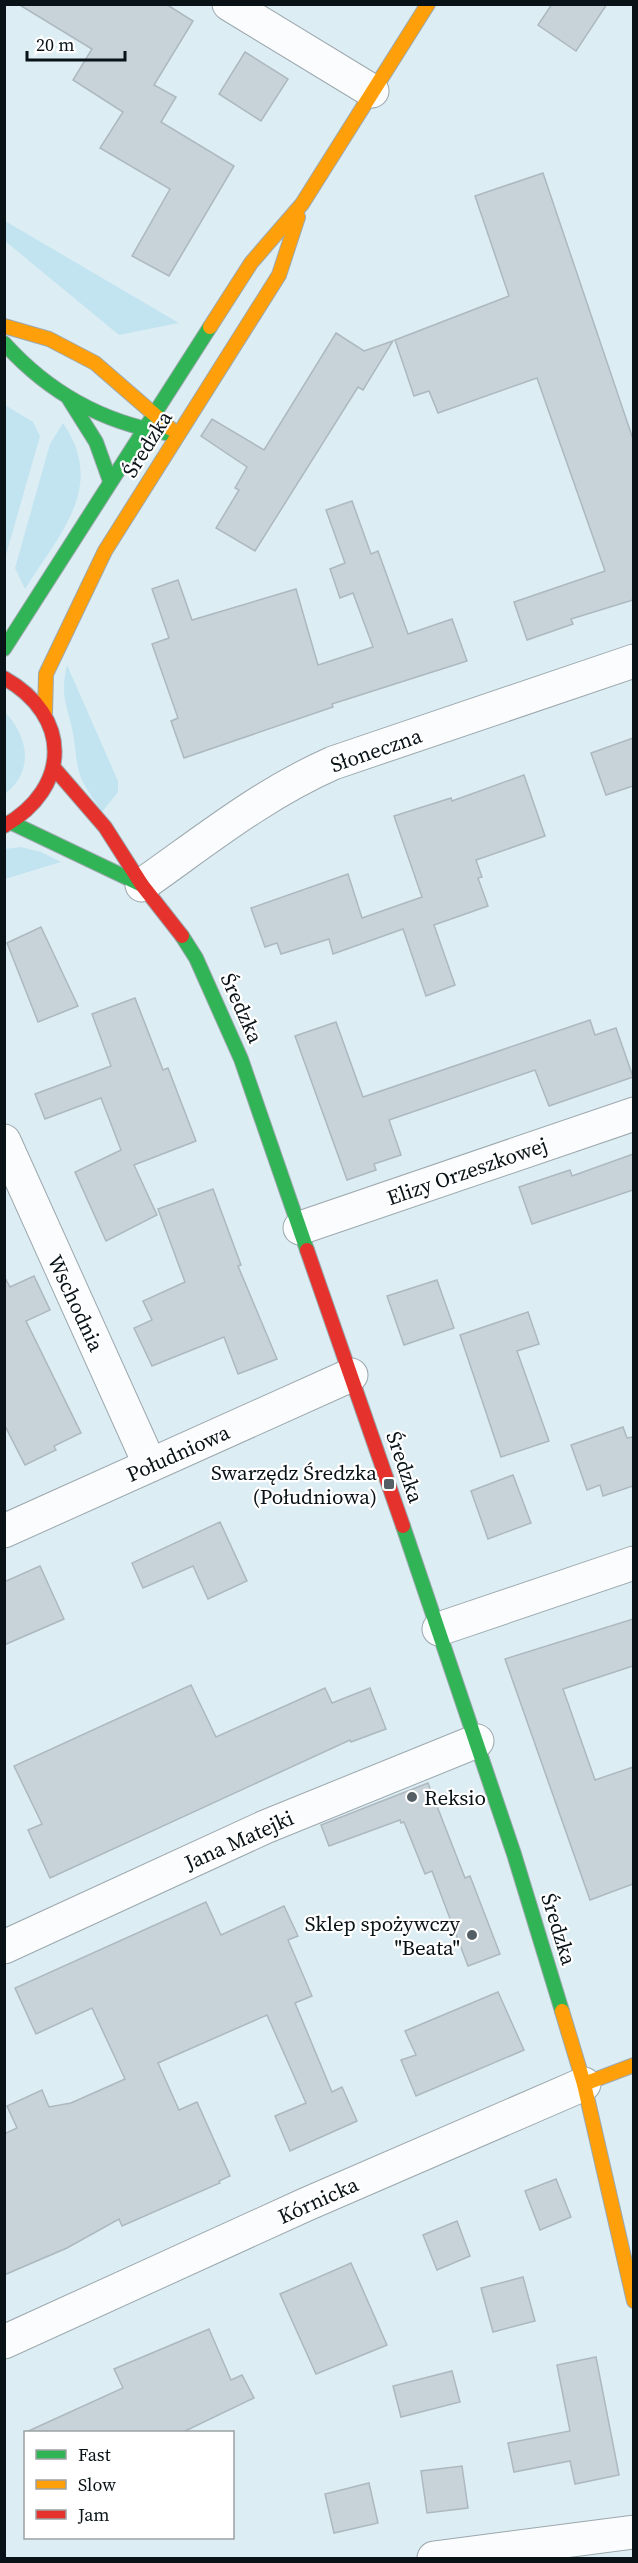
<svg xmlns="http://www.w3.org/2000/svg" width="638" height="2563" font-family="'Source Serif 4',serif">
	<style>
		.green { fill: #c2e4f1 }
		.building { fill: #c7d2d9; stroke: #adb8bf; stroke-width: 1.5 }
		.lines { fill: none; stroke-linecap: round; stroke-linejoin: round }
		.street-casing { stroke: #9ca8ad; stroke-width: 35 }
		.fast-casing { stroke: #9ca8ad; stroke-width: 16 }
		.slow-casing { stroke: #9ca8ad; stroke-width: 16 }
		.jam-casing { stroke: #9ca8ad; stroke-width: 16 }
		.street { stroke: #fafcfd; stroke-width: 33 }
		.fast { stroke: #30b455; stroke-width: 14 }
		.slow { stroke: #ff9f0a; stroke-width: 14 }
		.jam { stroke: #e5322d; stroke-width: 14 }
		.poi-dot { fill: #535f64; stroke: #fff; stroke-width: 2 }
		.labels { text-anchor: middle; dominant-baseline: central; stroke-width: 4.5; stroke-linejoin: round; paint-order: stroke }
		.street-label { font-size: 21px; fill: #091317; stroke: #fff }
		.poi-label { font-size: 21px; fill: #091317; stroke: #fff; text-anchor: end }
	</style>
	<rect width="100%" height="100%" fill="#ddedf4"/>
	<g class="green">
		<polygon points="4,221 5,221 179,323 119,335 5,241"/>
		<polygon points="5,405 33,422 40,436 6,555"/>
		<path d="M63 423C107 487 59 534 25 589L15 568 50 444Z"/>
		<path d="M67 665 118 781V792L102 812C96 802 87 791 82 780 76 767 76 753 74 739 69 707 59 699 67 665Z"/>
		<path d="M5 712C28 737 35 770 5 794Z"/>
		<polygon points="21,847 41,852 61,862 5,879 4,849"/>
	</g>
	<g class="building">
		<polygon points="18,4 166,4 193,21 154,85 176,97 161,122 234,166 169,276 132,256 170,189 100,148 123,112 73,80 92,49"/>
		<polygon points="552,4 607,4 576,51 538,25"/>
		<polygon points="245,52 288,79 261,121 219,94"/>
		<polygon points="543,173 633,439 633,600 571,619 573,624 527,640 514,602 605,571 537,378 438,413 429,391 414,396 395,340 509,296 475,196"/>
		<polygon points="336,333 364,351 393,341 363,390 358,387 255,551 216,528 239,490 235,488 247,467 201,436 212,419 264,450"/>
		<polygon points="352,501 371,554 378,551 408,634 452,619 467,661 332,704 333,707 184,758 171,721 178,718 152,644 169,638 152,589 178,580 192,620 296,589 318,665 373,647 353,593 340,598 330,569 345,563 326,510"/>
		<polygon points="633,738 633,786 606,795 591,753"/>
		<polygon points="524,775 545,836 476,860 482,877 478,878 488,906 434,925 455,985 426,996 403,929 333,954 329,939 281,954 277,943 265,947 251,908 348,874 362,918 422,897 394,816 451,798 452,801"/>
		<polygon points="41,927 78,1006 38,1022 7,943"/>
		<polygon points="135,998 163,1070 168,1068 196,1141 134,1165 157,1215 106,1241 75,1172 121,1150 101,1098 45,1119 35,1094 111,1066 92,1014"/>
		<polygon points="590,1020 595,1035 616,1028 633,1077 549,1106 535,1070 389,1120 401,1155 374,1164 376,1170 347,1180 295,1036 336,1022 363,1097"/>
		<polygon points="633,1154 633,1190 532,1224 519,1187 570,1170 572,1176"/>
		<polygon points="213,1189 241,1265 238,1266 277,1359 238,1374 224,1337 152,1366 134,1328 152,1320 143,1301 185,1282 158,1209"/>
		<polygon points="4,1276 10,1287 34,1276 50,1310 26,1321 81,1433 54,1446 56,1450 25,1465 4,1424"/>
		<polygon points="437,1280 454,1328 404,1345 387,1296"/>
		<polygon points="528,1312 539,1344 517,1351 549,1441 501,1457 460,1335"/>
		<polygon points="623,1427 627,1438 633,1437 633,1486 603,1496 600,1485 587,1490 571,1445"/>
		<polygon points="513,1475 531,1523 488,1539 471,1491"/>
		<polygon points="220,1522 247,1581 208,1599 193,1566 143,1588 132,1563"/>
		<polygon points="40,1566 64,1619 4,1645 4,1582"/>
		<polygon points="633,1619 633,1666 563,1689 595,1780 633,1767 633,1884 590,1900 505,1659"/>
		<polygon points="191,1685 216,1737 325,1688 332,1703 370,1688 386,1729 351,1742 350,1740 50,1878 28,1830 42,1824 14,1766"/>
		<polygon points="428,1783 465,1878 470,1876 500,1954 468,1966 432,1871 425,1874 404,1822 401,1823 400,1820 329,1846 321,1825"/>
		<polygon points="206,1902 221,1935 284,1906 298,1936 288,1940 312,1996 295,2003 332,2092 342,2087 357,2121 290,2151 275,2116 306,2103 267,2015 158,2063 179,2110 197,2102 230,2176 219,2181 220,2183 122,2226 119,2219 67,2248 4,2275 4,2134 17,2128 7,2106 42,2090 49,2107 71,2103 125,2079 92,2008 36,2034 15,1988"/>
		<polygon points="498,1992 524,2050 416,2096 401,2060 416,2055 405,2031"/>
		<polygon points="556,2179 571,2217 540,2230 525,2191"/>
		<polygon points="457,2221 470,2256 437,2270 423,2235"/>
		<polygon points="351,2263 387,2345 316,2374 280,2294"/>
		<polygon points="523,2277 535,2321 493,2332 481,2288"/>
		<polygon points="209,2329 231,2380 242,2375 254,2398 181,2433 24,2433 123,2388 114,2369"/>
		<polygon points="596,2357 619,2475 575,2484 570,2461 514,2472 508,2443 570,2431 557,2365"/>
		<polygon points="452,2371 460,2402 401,2417 393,2386"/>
		<polygon points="462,2466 468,2508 427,2513 421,2471"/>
		<polygon points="369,2483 378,2523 334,2533 325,2494"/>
	</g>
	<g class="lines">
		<g class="street-casing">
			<g id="street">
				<polyline points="229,4 372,91"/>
				<path d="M142 885C206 840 261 795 333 763L634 661"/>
				<polyline points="4,1141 150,1465"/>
				<polyline points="300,1228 634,1114"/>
				<polyline points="4,1531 351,1375"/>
				<polyline points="439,1629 634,1563"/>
				<polyline points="4,1947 265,1827 477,1741"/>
				<polyline points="4,2342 307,2204 584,2084"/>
				<polyline points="434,2558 634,2532"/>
			</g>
		</g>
		<g class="fast-casing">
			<g id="fast">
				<path d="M4 343C48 392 101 422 166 433"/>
				<polyline points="69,399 96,442 110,481"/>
				<polyline points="4,649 210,327"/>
				<polyline points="12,823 142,885"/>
				<polyline points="182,936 196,958 241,1059 307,1250"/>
				<polyline points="403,1526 514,1854 562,2011"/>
			</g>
		</g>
		<g class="slow-casing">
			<g id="slow">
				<polyline points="4,326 49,339 95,363 171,429"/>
				<polyline points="210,327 251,263 302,204 428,4"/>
				<polyline points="45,713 46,674 105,551 279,275 298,217"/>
				<polyline points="562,2011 584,2084 634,2301"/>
				<polyline points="584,2084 634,2065"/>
			</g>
		</g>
		<g class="jam-casing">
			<g id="jam">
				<path d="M4 678C72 716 71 788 4 826"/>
				<polyline points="54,768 105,827 142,885 182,936"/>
				<polyline points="307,1250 403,1526"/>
			</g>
		</g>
		<use href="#street" class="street"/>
		<use href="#fast" class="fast"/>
		<use href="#slow" class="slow"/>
		<use href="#jam" class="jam"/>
	</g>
	<g class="poi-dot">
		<rect x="383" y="1478" width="12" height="12" rx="3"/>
		<circle cx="412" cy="1797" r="6"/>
		<circle cx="472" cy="1935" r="6"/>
	</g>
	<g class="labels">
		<g class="street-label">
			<text transform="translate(147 444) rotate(-58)">Średzka</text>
			<text transform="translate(376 750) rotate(-19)">Słoneczna</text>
			<text transform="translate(242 1008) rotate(66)">Średzka</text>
			<text transform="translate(467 1171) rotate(-19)">Elizy Orzeszkowej</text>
			<text transform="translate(76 1303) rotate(65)">Wschodnia</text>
			<text transform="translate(178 1453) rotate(-24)">Południowa</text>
			<text transform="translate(405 1467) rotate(71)">Średzka</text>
			<text transform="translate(239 1840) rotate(-24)">Jana Matejki</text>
			<text transform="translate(559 1929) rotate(73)">Średzka</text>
			<text transform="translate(318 2200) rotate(-24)">Kórnicka</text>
		</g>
		<g class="poi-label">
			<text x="377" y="1472">Swarzędz Średzka<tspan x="377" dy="24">(Południowa)</tspan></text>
			<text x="424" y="1797" text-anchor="start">Reksio</text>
			<text x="460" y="1923">Sklep spożywczy<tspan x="460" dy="24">"Beata"</tspan></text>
		</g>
	</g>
	<rect width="638" height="2563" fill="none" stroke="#091317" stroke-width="12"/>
	<rect x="24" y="2431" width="210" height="108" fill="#ffffff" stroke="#9da1a2" stroke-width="1.5"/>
	<rect x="36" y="2450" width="30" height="9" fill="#30b455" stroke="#9da1a2" stroke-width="1.5"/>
	<text x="78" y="2461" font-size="18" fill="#091317">Fast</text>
	<rect x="36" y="2480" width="30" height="9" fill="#ff9f0a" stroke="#9da1a2" stroke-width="1.5"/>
	<text x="78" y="2491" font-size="18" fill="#091317">Slow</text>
	<rect x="36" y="2510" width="30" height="9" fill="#e5322d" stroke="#9da1a2" stroke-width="1.5"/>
	<text x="78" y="2521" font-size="18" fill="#091317">Jam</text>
	<path d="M27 51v9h98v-9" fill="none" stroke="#091317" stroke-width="3"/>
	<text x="36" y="51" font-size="18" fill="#091317" stroke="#ffffff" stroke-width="4.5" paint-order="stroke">20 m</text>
</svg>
